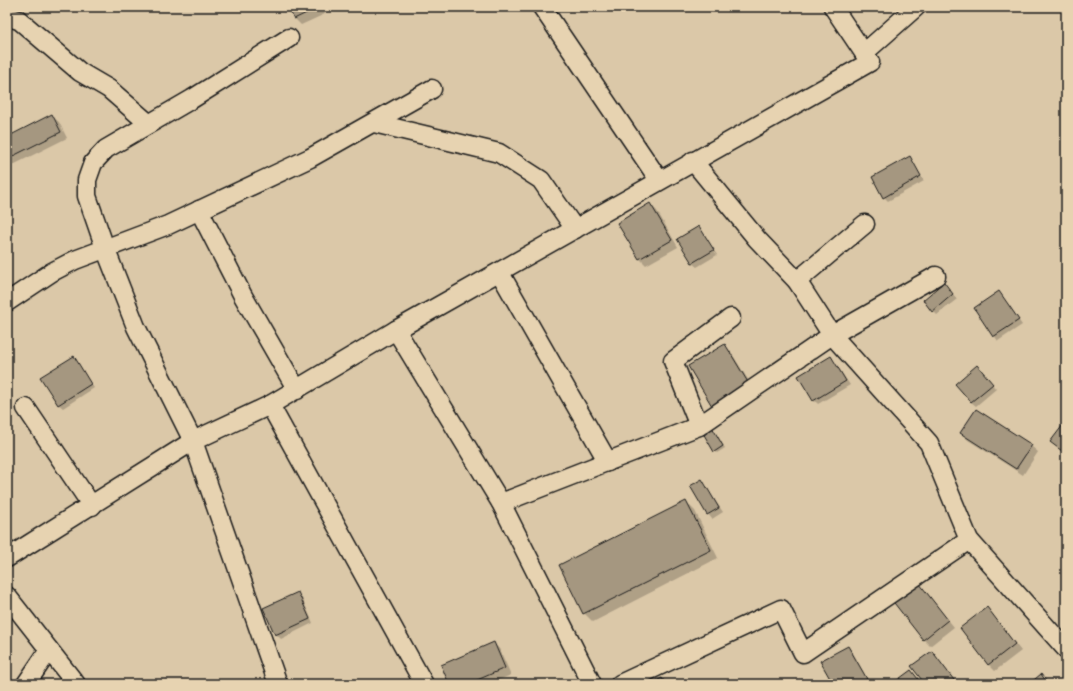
<svg xmlns="http://www.w3.org/2000/svg" width="1073" height="691" font-family="Sriracha,sans-serif">
	<style>
		.shadow { fill: #0003 }
		.building { fill: #a59780; stroke: #1c1c1c }
		.lines { fill: none; stroke-linecap: round; stroke-linejoin: round }
		.street-casing { stroke: #1c1c1c; stroke-width: 21 }
		.street { stroke: #e7d3b1; stroke-width: 18 }
	</style>
	<rect width="100%" height="100%" fill="#dbc8a8"/>
	<filter id="ink" filterUnits="userSpaceOnUse"><feTurbulence type="fractalNoise" baseFrequency=".025" numOctaves="2"/><feDisplacementMap in="SourceGraphic" scale="8" xChannelSelector="R" yChannelSelector="G"/><feConvolveMatrix kernelMatrix="1 2 1 2 8 2 1 2 1" color-interpolation-filters="sRGB"/></filter>
	<g filter="url(#ink)">
		<g class="shadow">
			<polygon points="289,7 321,7 325,14 301,25 295,19"/>
			<polygon points="52,116 59,122 67,138 7,168 7,138"/>
			<polygon points="910,157 924,181 888,201 884,197"/>
			<polygon points="650,204 657,211 678,247 646,265 640,259 619,223"/>
			<polygon points="699,227 717,255 697,267 692,263"/>
			<polygon points="948,288 957,299 937,315 933,311"/>
			<polygon points="999,292 1022,325 998,341 975,308"/>
			<polygon points="725,345 731,352 755,391 719,412 712,406 689,367"/>
			<polygon points="831,357 850,385 818,404 814,400"/>
			<polygon points="73,358 94,388 63,408 58,404"/>
			<polygon points="981,371 996,389 976,406 971,402"/>
			<polygon points="714,430 725,448 717,453 715,451"/>
			<polygon points="961,433 1031,446 1038,452 1023,475 968,440"/>
			<polygon points="702,481 723,512 712,519 708,514"/>
			<polygon points="686,502 695,511 718,558 593,622 584,613"/>
			<polygon points="916,580 954,627 930,646 923,639"/>
			<polygon points="297,593 302,598 313,623 281,639 276,634 264,609"/>
			<polygon points="987,608 1021,651 995,671 988,664"/>
			<polygon points="494,643 500,650 511,675 489,684 450,684"/>
			<polygon points="848,647 852,651 870,684 834,684"/>
		</g>
		<g class="building">
			<polygon points="288,7 319,7 294,19"/>
			<polygon points="52,114 61,132 7,159 7,137"/>
			<polygon points="910,156 921,176 883,198 872,177"/>
			<polygon points="650,203 672,240 639,259 617,223"/>
			<polygon points="699,226 714,250 692,263 677,239"/>
			<polygon points="944,282 953,294 932,312 923,300"/>
			<polygon points="999,291 1019,320 993,337 974,308"/>
			<polygon points="725,344 749,384 712,406 688,366"/>
			<polygon points="74,356 91,384 58,405 40,377"/>
			<polygon points="831,356 846,381 813,401 798,376"/>
			<polygon points="977,365 993,384 971,402 955,384"/>
			<polygon points="976,409 1032,445 1016,469 960,433"/>
			<polygon points="1066,421 1066,454 1050,442"/>
			<polygon points="712,427 723,446 714,452 703,433"/>
			<polygon points="702,479 719,508 707,515 690,486"/>
			<polygon points="686,501 711,550 583,614 559,565"/>
			<polygon points="916,579 948,620 923,640 891,599"/>
			<polygon points="298,592 310,619 275,635 263,608"/>
			<polygon points="987,607 1015,644 988,665 960,628"/>
			<polygon points="494,642 505,668 468,684 449,684 441,665"/>
			<polygon points="848,646 867,679 859,684 833,684 820,661"/>
			<polygon points="932,651 957,684 925,684 911,666"/>
			<polygon points="911,670 922,684 892,684"/>
			<polygon points="1041,674 1048,684 1029,684"/>
			<polygon points="662,678 666,684 650,684"/>
		</g>
		<g class="lines">
			<g class="street-casing">
				<g id="street">
					<polyline points="542,7 659,180"/>
					<polyline points="7,17 19,20 80,72 109,89 148,123"/>
					<polyline points="864,53 916,7"/>
					<polyline points="374,123 499,153 541,180 575,229"/>
					<polyline points="693,161 757,239 797,281 832,335 929,443 969,540 1066,649"/>
					<polyline points="199,210 243,296 297,390"/>
					<polyline points="500,273 608,462"/>
					<polyline points="797,281 865,224"/>
					<polyline points="7,302 52,272 75,260 168,225 310,158 432,89"/>
					<polyline points="396,330 501,503 592,684"/>
					<polyline points="270,405 396,330 870,62 833,7"/>
					<polyline points="26,408 92,506"/>
					<polyline points="699,426 673,361 731,318"/>
					<polyline points="501,503 699,426 832,335 936,276"/>
					<polyline points="7,558 193,441 270,405 424,684"/>
					<polyline points="7,596 76,684"/>
					<polyline points="26,684 49,650"/>
					<polyline points="278,684 193,441 136,327 105,248 87,196 87,180 93,163 106,149 192,99 289,38"/>
					<polyline points="620,684 781,609 803,653 969,540"/>
				</g>
			</g>
			<use href="#street" class="street"/>
		</g>
	</g>
	<rect width="1073" height="691" fill="none" stroke="#e7d3b1" stroke-width="24"/>
	<rect x="12" y="12" width="1049" height="667" fill="none" stroke="#1c1c1c" stroke-width="1.5" filter="url(#ink)"/>
</svg>
